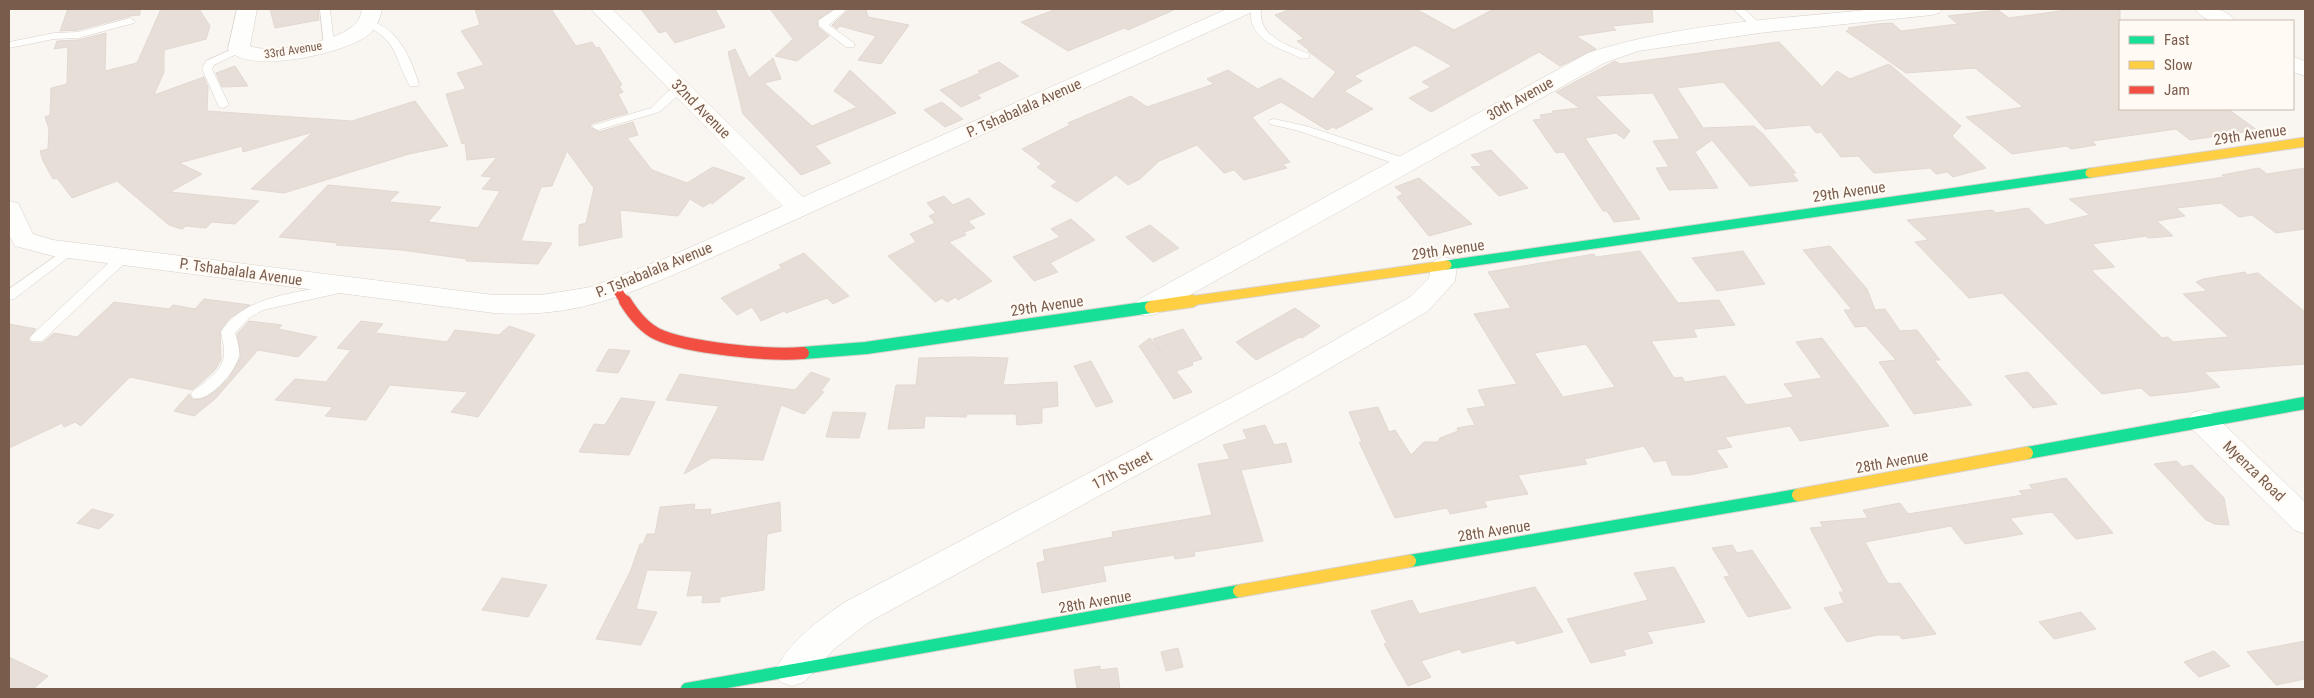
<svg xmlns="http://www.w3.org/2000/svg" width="2314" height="698" font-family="'Roboto Condensed',sans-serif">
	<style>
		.building { fill: #e6ded7; stroke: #e2d8d2; fill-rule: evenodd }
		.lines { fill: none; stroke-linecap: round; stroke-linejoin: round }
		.lane-casing { stroke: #d7d1cb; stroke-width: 1 }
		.street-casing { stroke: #d7d1cb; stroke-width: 1 }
		.fast-far1-casing { stroke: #d9d2cb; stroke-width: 11 }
		.fast-casing { stroke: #d9d2cb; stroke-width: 14 }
		.slow-far1-casing { stroke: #d9d2cb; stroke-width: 11 }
		.slow-casing { stroke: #d9d2cb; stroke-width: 14 }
		.jam-far1-casing { stroke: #d9d2cb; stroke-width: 11 }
		.jam-casing { stroke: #d9d2cb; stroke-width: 14 }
		.lane { fill: #fefefd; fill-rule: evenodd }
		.street { fill: #fefefd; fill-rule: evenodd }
		.fast-far1 { stroke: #16e098; stroke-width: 9 }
		.fast { stroke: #16e098; stroke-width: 12 }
		.slow-far1 { stroke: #ffcf43; stroke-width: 9 }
		.slow { stroke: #ffcf43; stroke-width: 12 }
		.jam-far1 { stroke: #f24e42; stroke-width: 9 }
		.jam { stroke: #f24e42; stroke-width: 12 }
		.labels { text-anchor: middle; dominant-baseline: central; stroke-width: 4.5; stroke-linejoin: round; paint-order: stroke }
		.far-street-label { font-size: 12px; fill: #7a5c4d; stroke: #fffaf3 }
		.street-label { font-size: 15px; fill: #7a5c4d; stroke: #fffaf3 }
	</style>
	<rect width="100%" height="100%" fill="#f9f5f0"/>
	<g class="building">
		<polygon points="68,9 140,9 140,15 130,16 78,30 60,31"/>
		<polygon points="161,9 199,9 210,26 206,39 164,50 164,72 154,95 204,77 208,87 207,111 352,121 415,101 448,146 409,154 284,193 251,189 313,132 243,152 242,146 179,163 202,174 170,192 259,201 235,224 212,222 206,228 186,226 182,229 169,225 117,181 72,198 57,178 53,179 43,161 40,151 48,149 49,129 45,117 50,115 51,88 67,84 68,47 54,49 57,41 78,40 106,33 105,71 137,63"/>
		<polygon points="270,9 318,9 319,20 275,28"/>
		<polygon points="475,9 551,9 576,46 592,42 596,48 599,47 622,85 619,86 623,92 618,94 628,113 593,123 590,127 599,132 633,122 638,135 627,138 652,170 687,183 713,167 745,178 712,204 711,202 703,207 690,199 678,216 620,210 622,237 579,246 579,225 586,223 594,188 567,151 552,186 541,187 521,241 552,243 538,264 466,261 467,259 401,250 336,245 339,243 279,237 328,185 399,192 389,202 441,207 428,222 478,228 500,191 482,189 492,177 481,176 497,157 467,160 465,143 462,144 446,94 466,89 457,73 484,65 461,31 480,25"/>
		<polygon points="641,9 715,9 725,27 675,43 666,31 659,33"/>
		<polygon points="770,9 833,9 817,20 818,27 829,36 797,61 775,56 793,39"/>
		<polygon points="849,9 866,9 868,17 909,25 881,64 858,60 876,36 840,26 837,29 832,25"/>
		<polygon points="1057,9 1176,9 1128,30 1124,28 1068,51 1021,22"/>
		<polygon points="1292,9 1416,9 1454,30 1494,9 1652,9 1653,22 1612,26 1616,30 1576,36 1596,49 1560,66 1539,52 1431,112 1409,98 1431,87 1422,82 1452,66 1415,45 1354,76 1362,81 1344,91 1373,109 1336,129 1333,127 1327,130 1281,102 1252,117 1290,162 1283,164 1287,168 1244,180 1234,170 1224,173 1197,145 1159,161 1140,179 1128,185 1116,175 1077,202 1051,186 1057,182 1037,167 1042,164 1022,149 1070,125 1068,123 1131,96 1147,107 1214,84 1207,79 1228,70 1258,89 1280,78 1313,99 1336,72 1308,51 1310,51 1297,41 1304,39 1275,15"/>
		<polygon points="2074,9 2120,9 2120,109 2228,109 2257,130 2190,140 2176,129 2092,141 2096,145 2071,149 2067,146 2012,154 1966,117 2023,107 1975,68 1906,73 1846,31 1850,30 1848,28 1876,24 1892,23 1901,31 1958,24 1948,16 1998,10 2009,18"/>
		<polygon points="1779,42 1822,87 1837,71 1850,79 1889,64 1961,126 1952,136 1986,168 1953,177 1947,172 1936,174 1930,168 1874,173 1858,156 1841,157 1821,132 1816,133 1810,125 1765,129 1723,82 1677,88 1703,128 1754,126 1764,135 1796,173 1792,173 1798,181 1750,186 1712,140 1695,152 1718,188 1669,190 1656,168 1669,167 1653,141 1680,139 1653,93 1595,96 1630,131 1624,139 1616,133 1585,138 1640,219 1614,222 1607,211 1603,211 1564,152 1556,153 1533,120 1542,119 1540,115 1554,113 1552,111 1580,108 1556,92 1615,61 1620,64"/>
		<polygon points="735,49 749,78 773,58 781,79 764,83 812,126 857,107 834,91 850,70 896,113 815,146 831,163 801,175 743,114 728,52"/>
		<polygon points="999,62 1019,76 977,95 981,98 961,107 940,90 980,73 978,71"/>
		<polygon points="235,66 248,86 222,87 216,73"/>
		<polygon points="942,102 963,119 945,127 924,110"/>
		<polygon points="1491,150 1528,188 1499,196 1471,167 1482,166 1471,155"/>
		<polygon points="2259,168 2267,174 2305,168 2305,229 2276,233 2252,215 2239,217 2221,203 2176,208 2185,216 2157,221 2173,236 2148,238 2146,236 2092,244 2115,267 2091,270 2162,338 2168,337 2173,342 2229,337 2183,294 2207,291 2196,282 2203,279 2245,272 2247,275 2258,273 2305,312 2305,364 2204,372 2220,387 2188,392 2150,396 2141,388 2102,394 2002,293 1969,298 1915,242 1928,240 1907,220 1992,210 1996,213 2028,208 2046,225 2090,215 2069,199 2225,177 2222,175"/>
		<polygon points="1419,178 1472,224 1429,236 1397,197 1403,194 1395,187"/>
		<polygon points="944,196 953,205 969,198 985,214 968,221 975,228 964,232 966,235 949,242 992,281 958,300 956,297 947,302 942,298 935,302 888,256 916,242 910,234 935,223 929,216 936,213 927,203"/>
		<polygon points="1071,219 1095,240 1050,263 1058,272 1034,281 1013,257 1060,237 1051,229"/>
		<polygon points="1150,225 1179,248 1153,262 1126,237"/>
		<polygon points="1830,246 1867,289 1875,310 1885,309 1900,331 1917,330 1940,360 1934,360 1972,405 1914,414 1879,362 1896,360 1866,326 1855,327 1844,310 1852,310 1803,250"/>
		<path d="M1640 251 1678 303 1719 300 1735 325 1693 329 1697 337 1651 341 1674 378 1682 377 1685 382 1725 376 1746 405 1794 397 1784 384 1822 378 1796 342 1822 338 1889 426 1800 441 1790 426 1725 437 1732 447 1716 450 1728 467 1690 475H1672L1666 460 1654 462 1644 446 1584 459 1587 464 1518 475 1528 494 1484 501 1487 507 1450 514 1447 508 1395 518 1359 442H1362L1349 412 1378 407 1389 432 1395 430 1411 455 1424 442H1438L1440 438 1458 431 1457 428 1475 425 1467 409 1486 406 1478 390 1517 384 1474 314 1511 308 1488 272 1594 254 1596 257ZM1586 344 1615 387 1563 397 1534 353Z"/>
		<polygon points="1743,251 1765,284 1717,291 1692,258"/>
		<polygon points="804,253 849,296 833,304 827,298 786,313 784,311 761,321 752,307 737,315 721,298 782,268 779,265"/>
		<polygon points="204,299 250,305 230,318 220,331 221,360 215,370 202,382 192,390 130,377 81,426 75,422 64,427 62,423 9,448 9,324 36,329 28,339 32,343 42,343 54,333 77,337 114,302 169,309 173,305 195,309"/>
		<polygon points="1295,308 1320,326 1302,338 1300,337 1256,360 1236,342"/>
		<polygon points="249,321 282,325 278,329 317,337 298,357 258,350 215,399 194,416 174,411 189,394 193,400 207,397 229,378 241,356 237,334"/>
		<polygon points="361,321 383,324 375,333 447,342 455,330 499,335 509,326 535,335 478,417 451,412 468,392 390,385 366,420 325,416 333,407 275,400 295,379 326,382 351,350 337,348"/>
		<polygon points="1183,329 1202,359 1192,362 1193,365 1176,371 1192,392 1174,399 1139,346 1150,338 1162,353 1153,339"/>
		<polygon points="609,349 630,351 618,373 596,371"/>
		<polygon points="969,357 1008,358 1003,385 1057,382 1058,406 1042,408 1042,423 1017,425 1016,414 967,414 966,417 925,416 924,428 888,429 896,385 916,385 919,358"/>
		<polygon points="1091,361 1113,402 1096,407 1074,366"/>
		<polygon points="811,372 830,379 821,391 824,392 804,414 781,405 763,460 712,458 684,474 719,406 666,400 680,374 795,390"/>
		<polygon points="2028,372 2057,404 2033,408 2005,376"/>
		<polygon points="621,398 655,402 629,455 579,452 594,424 605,425"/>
		<polygon points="833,412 866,413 859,438 826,437"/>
		<polygon points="1265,425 1274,445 1286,443 1292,462 1241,470 1263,541 1194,552 1195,556 1175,559 1174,555 1103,566 1106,581 1042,593 1037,563 1045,561 1043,550 1113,537 1112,532 1212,515 1198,464 1230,459 1223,445 1247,439 1243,430"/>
		<polygon points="2177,461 2182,467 2192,465 2224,498 2229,525 2215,524 2206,520 2154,464"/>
		<polygon points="2066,478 2113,533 2076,539 2052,512 2010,518 2023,534 1965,544 1951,526 1865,542 1884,577 1889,584 1900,583 1936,634 1902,639 1899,635 1877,635 1847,642 1824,608 1844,603 1839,592 1844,592 1810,528 1823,527 1820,522 1868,518 1863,510 1900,503 1908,514 2023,495 2019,491 2033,489 2029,485"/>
		<polygon points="780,502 781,531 767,534 764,590 720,597 720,602 702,603 703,595 687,596 692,571 647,570 636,609 657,612 641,645 596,639 631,570 640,544 643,544 647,534 655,534 660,507 695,504 694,510 711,509 710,515"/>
		<polygon points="92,509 114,515 99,529 77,523"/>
		<polygon points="1732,545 1737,553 1752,550 1791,608 1748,617 1724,577 1730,576 1712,548"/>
		<polygon points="1674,567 1705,622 1647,632 1653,643 1623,650 1626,655 1591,663 1567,619 1648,600 1634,573"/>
		<polygon points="502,578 547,585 528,617 482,610"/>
		<polygon points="1535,587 1563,632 1517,644 1514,640 1462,653 1460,649 1421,661 1431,677 1408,686 1384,644 1387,643 1371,611 1412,600 1419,614"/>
		<polygon points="2081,612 2096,629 2054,639 2039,622"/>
		<polygon points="2305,641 2305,679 2276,685 2247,652"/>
		<polygon points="1178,648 1183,667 1166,671 1161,652"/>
		<polygon points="2214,651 2230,666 2199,677 2184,662"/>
		<polygon points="9,657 48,676 33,689 9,689"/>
		<polygon points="1100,666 1100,670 1117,668 1120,689 1077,689 1074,670"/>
	</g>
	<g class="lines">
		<g class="lane-casing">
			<g id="lane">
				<polygon points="320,9 330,9 334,45 333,47 329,48 324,45"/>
				<polygon points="836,9 847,9 829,25 854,43 854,47 846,47 819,26 819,20"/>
				<path d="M1251 9H1261C1258 37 1287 45 1309 54V58C1302 60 1296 56 1290 53 1269 45 1248 34 1251 9Z"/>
				<polygon points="1733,9 1744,9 1764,27 1763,29 1755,29"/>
				<polygon points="130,18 135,21 134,23 78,38 54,39 9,48 9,42 54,33 78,32"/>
				<path d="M368 20C399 28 410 57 419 84L418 86H410C394 59 399 40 364 25L363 23Z"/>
				<polygon points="239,46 244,49 243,51 214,65 212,69 229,105 223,108 219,107 202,69 206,61"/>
				<polygon points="681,85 687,88 659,112 598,130 592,127 594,125 651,108 667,92"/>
				<polygon points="1274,119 1306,126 1410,160 1412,163 1406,167 1402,166 1299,131 1270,124 1268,122 1270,120"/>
				<polygon points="70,246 74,247 76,250 74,253 14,299 9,300 9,289"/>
				<polygon points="123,253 128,254 129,257 128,260 42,341 32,341 30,338 32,335 118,254"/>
				<path d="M348 283 353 284 355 287 353 290 263 310 249 318 235 333C237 340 240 348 239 356 236 371 209 403 193 398L191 394C194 389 198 387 203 384 226 365 227 359 221 332 243 294 308 291 348 283Z"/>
			</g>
		</g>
		<g class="street-casing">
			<g id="street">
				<path d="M237 9H257L250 46C271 55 342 41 356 23 360 19 361 14 362 9H382C380 19 376 29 367 36 345 53 247 76 228 49Z"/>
				<path d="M591 9H612L803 197 1227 9H1253L1250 13 689 268C619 298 572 318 494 313L53 256 15 246 9 235V201L18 203 33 234 53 240 494 295H541L591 287 671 256 783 206Z"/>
				<path d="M1875 9H1942L1939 13 1932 15 1759 33 1638 51 1604 63 1156 314 1147 316 1138 314 1134 307 1138 300 1588 53C1680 23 1780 19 1875 9Z"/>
				<path d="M2195 9C2210 8 2226 7 2235 21 2220 22 2204 23 2195 9Z"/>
				<polygon points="2293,57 2305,61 2305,76 2293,72"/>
				<path d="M1444 257 1453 260 1457 266 1455 281 1428 311 1294 389 869 622 834 649 804 682 792 686 780 682 775 671C789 641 819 620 845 602L1274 375 1410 297 1429 278 1431 266 1435 260Z"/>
				<polygon points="2202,410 2212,413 2305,502 2305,534 2294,530 2192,429 2187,421 2192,413"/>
			</g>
		</g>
		<g class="fast-far1-casing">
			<polyline id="fast-far1" points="1447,265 2090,173"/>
		</g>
		<g class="fast-casing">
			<g id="fast">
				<polyline points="803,353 866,348 1151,307"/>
				<polyline points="2027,453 2305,403"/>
				<polyline points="1410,561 1798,495"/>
				<polyline points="687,689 1239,591"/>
			</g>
		</g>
		<g class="slow-far1-casing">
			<g id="slow-far1">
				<polyline points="2090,173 2305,142"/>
				<polyline points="1183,302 1447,265"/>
			</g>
		</g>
		<g class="slow-casing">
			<g id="slow">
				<polyline points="1151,307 1192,301"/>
				<polyline points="1798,495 2027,453"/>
				<polyline points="1239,591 1410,561"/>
			</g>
		</g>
		<g class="jam-far1-casing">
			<polyline id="jam-far1" points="616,288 625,302"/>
		</g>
		<g class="jam-casing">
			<path id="jam" d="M625 301C633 314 643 327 657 334 686 348 771 356 803 353"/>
		</g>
		<use href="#lane" class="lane"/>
		<use href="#street" class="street"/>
		<use href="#fast-far1" class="fast-far1"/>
		<use href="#fast" class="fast"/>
		<use href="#slow-far1" class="slow-far1"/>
		<use href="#slow" class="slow"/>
		<use href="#jam-far1" class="jam-far1"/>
		<use href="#jam" class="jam"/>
	</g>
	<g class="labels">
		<g class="far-street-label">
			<text transform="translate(293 50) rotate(-9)">33rd Avenue</text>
		</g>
		<g class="street-label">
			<text transform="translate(1520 99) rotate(-29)">30th Avenue</text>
			<text transform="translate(1024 108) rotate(-24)">P. Tshabalala Avenue</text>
			<text transform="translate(701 109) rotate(45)">32nd Avenue</text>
			<text transform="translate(2250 135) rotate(-8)">29th Avenue</text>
			<text transform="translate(1849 192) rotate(-8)">29th Avenue</text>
			<text transform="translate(1448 250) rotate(-8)">29th Avenue</text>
			<text transform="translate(654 270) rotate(-22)">P. Tshabalala Avenue</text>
			<text transform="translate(241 272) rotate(8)">P. Tshabalala Avenue</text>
			<text transform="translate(1047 306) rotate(-8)">29th Avenue</text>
			<text transform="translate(1892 462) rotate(-10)">28th Avenue</text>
			<text transform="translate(1122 470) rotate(-28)">17th Street</text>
			<text transform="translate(2254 471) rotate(44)">Myenza Road</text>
			<text transform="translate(1494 531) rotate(-9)">28th Avenue</text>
			<text transform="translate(1095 602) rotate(-10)">28th Avenue</text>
		</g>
	</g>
	<rect width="2314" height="698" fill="none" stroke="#7a5c4d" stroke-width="20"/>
	<rect x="2119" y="20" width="175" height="90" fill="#fffaf3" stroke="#cabbb1"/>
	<rect x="2129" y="36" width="25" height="8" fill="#16e098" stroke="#cabbb1"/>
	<text x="2164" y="45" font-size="15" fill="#7a5c4d">Fast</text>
	<rect x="2129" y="61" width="25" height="8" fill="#ffcf43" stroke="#cabbb1"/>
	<text x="2164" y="70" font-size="15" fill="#7a5c4d">Slow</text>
	<rect x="2129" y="86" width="25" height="8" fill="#f24e42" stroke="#cabbb1"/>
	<text x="2164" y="95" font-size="15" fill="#7a5c4d">Jam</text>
</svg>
